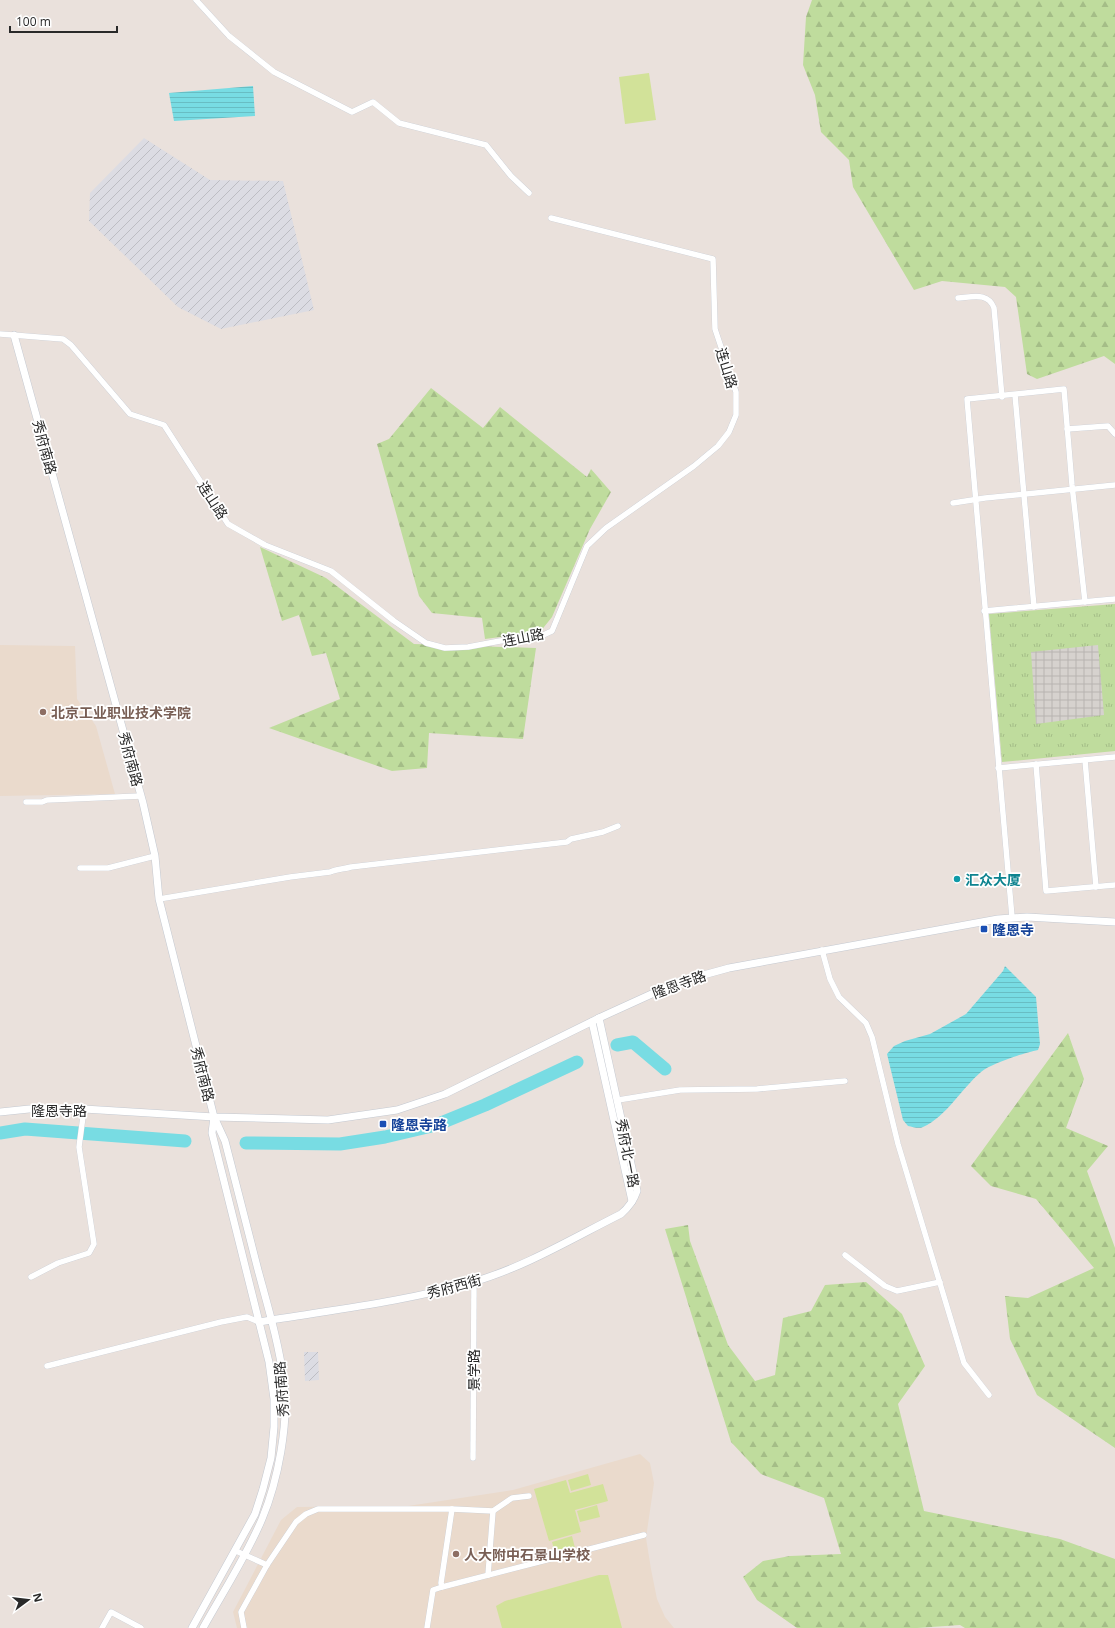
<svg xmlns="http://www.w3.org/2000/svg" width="1115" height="1628" font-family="'Open Sans','Noto Sans SC',sans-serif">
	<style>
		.industrial { fill: url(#industrial-furrows) }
		.education { fill: #eadacc }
		.forest { fill: url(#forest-firs) }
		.park { fill: url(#park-tufts) }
		.pitch { fill: #d2e299 }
		.plaza { fill: url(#plaza-grid) }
		.water { fill: url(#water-rules) }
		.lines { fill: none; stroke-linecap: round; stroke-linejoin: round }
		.river { stroke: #78dce3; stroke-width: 13 }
		.minor-casing { stroke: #c4c9d1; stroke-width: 6 }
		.tertiary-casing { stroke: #c4c9d1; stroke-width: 8 }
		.minor { stroke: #fff; stroke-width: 5.5 }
		.tertiary { stroke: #fff; stroke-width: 7 }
		.education-dot { fill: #8d6e63; stroke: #fff; stroke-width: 1.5 }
		.culture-dot { fill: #0f9aa8; stroke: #fff; stroke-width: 1.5 }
		.transit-dot { fill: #1a4fb4; stroke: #fff; stroke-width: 1.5 }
		.labels { text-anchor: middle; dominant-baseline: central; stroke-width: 3.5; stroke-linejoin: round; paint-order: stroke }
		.street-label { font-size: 14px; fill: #292929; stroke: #fff }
		.education-label { font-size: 14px; font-weight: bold; fill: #785e54; stroke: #fff; text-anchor: start }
		.culture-label { font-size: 14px; font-weight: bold; fill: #0d838f; stroke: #fff; text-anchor: start }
		.transit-label { font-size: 14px; font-weight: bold; fill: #164399; stroke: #fff; text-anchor: start }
	</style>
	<defs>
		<pattern id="industrial-furrows" width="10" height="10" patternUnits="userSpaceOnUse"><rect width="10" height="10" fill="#dcdce3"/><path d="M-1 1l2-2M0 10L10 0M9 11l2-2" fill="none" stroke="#bdbdc3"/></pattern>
		<pattern id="forest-firs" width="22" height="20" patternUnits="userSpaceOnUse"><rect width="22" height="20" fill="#bfdc9d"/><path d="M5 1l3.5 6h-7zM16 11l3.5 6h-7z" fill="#a4bd87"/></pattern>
		<pattern id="park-tufts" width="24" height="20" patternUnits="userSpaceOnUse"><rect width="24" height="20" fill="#bfdc9d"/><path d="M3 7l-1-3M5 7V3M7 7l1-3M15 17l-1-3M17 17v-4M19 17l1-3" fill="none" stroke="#a4bd87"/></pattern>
		<pattern id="plaza-grid" width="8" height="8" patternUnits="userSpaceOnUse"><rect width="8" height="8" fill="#d6d2ce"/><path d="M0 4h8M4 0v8" fill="none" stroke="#b8b4b1"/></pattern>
		<pattern id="water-rules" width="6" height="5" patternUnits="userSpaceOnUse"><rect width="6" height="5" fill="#78dce3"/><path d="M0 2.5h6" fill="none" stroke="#68bdc3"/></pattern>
	</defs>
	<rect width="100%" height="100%" fill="#eae1dc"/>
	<g class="industrial">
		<polygon points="144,138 210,180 283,181 314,310 221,329 178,307 89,221 90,193"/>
		<polygon points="304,1352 318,1352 319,1380 305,1381"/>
	</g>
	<g class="education">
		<polygon points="0,645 75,646 77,699 96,726 115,794 0,796"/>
		<polygon points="640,1454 650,1463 654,1483 646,1538 651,1569 657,1599 665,1617 674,1628 237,1628 233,1612 281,1520 297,1507 408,1506 513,1490"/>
	</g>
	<g class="forest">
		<polygon points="812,0 1115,0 1115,364 1104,356 1037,379 1027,374 1016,297 1005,287 942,281 914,290 853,187 849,160 821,132 815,95 803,65 806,17"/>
		<polygon points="431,388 483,428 500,407 587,477 591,469 611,492 590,529 552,617 540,632 485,639 482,618 432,613 419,596 377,444 389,439"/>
		<polygon points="260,547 326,578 414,644 536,648 523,739 429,733 427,768 392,771 269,728 340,699 326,653 312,656 299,615 282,621"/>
		<polygon points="1068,1033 1084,1079 1066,1128 1108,1146 1087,1171 1115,1248 1115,1448 1037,1395 1010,1339 1005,1296 1028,1298 1094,1268 1036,1199 991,1186 971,1166"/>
		<polygon points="688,1225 690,1241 728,1345 755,1381 775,1375 783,1318 811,1311 825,1285 866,1282 902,1314 925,1366 898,1404 924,1511 1060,1539 1115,1559 1115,1628 965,1628 960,1625 917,1628 797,1628 757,1600 743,1577 763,1561 790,1556 841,1554 824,1498 761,1474 731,1442 665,1229"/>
	</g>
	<polygon class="park" points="1115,604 1115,751 1002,762 989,614"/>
	<g class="pitch">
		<polygon points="649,73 656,120 625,124 619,77"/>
		<polygon points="588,1474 591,1485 571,1491 568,1480"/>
		<polygon points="566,1480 570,1493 603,1484 608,1501 575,1510 581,1532 549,1541 544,1524 557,1520 544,1524 534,1489"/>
		<polygon points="597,1505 600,1517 580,1522 577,1511"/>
		<polygon points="572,1536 575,1548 555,1553 552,1542"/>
		<polygon points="599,1575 608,1575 622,1628 502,1628 496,1606 505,1601"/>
	</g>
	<polygon class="plaza" points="1098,645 1104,715 1036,724 1031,652"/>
	<g class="water">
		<polygon points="253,86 255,116 174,121 169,93"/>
		<path d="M1005 966 1036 997 1040 1044 1038 1050C1024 1053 992 1063 981 1072 962 1088 946 1117 923 1127 919 1129 913 1127 908 1126L903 1120 887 1054 894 1046 905 1041 930 1034 966 1014 1003 971Z"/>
	</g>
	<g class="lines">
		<g class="river">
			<polyline points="617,1045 633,1042 665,1069"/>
			<polyline points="0,1133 25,1129 185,1141"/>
			<polyline points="246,1143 340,1144 385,1137 436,1125 485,1105 577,1062"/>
		</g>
		<g class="minor-casing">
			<g id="minor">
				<polyline points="196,0 229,36 274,72 352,112 373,102 399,123 486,145 511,176 529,193"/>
				<path d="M958 298C973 297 988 292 994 308L1002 397"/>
				<polyline points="0,334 63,339 71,345 130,414 164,425 228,524 265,545 331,571 394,621 426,643 445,648 468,647 500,641 539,637 552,631 587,546 606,528 694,466 718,446 729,432 736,415 736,392 715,329 713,259 551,218"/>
				<polyline points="1015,395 1034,607"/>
				<polyline points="1067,429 1108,426 1115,434"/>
				<polyline points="953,503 985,498 1115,485"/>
				<polyline points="984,611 1115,599"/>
				<polyline points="1085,760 1096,887"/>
				<polyline points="1036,764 1046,891 1115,885"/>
				<polyline points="998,768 1115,757"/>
				<polyline points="26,802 42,802 47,800 141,796"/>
				<polyline points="80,868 108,868 155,856"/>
				<path d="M159 899 290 877 330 872C337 869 344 869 351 867L567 842 571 839 603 832 618 826"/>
				<polyline points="1012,917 967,399 1064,389 1072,485 1085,602"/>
				<polyline points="822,950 830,979 839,997 866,1023 872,1037 898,1144 964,1363 989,1395"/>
				<polyline points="618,1100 680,1090 757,1089 845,1081"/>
				<polyline points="845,1255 885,1286 897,1291 940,1282"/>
				<polyline points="31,1277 58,1263 89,1253 94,1244 79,1147 84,1109"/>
				<polyline points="47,1366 221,1322 247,1317 259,1322"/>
				<polyline points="473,1458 474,1282"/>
				<polyline points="452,1509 441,1583 442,1587 644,1535"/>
				<polyline points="236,1551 267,1565"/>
				<polyline points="488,1575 493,1511"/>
				<polyline points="102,1628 111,1612 141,1628"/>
				<polyline points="244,1628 241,1612 267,1565 296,1522 306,1514 318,1509 452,1509 493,1511 512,1498 529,1496"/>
				<polyline points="427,1628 433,1590 442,1587"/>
			</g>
		</g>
		<g class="tertiary-casing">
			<g id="tertiary">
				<path d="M14 335 143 803 155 856 159 899 214 1117 225 1141C236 1184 247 1227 258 1270 268 1307 279 1344 284 1382 289 1423 278 1481 262 1519 246 1557 223 1592 203 1628"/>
				<polyline points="592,1022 632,1201"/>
				<polyline points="0,1112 29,1109 84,1109 214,1117 328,1120 397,1110 445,1094 599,1018 678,982 729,968 998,919 1027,917 1115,922"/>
				<path d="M259 1322C330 1310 404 1302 473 1282 525 1267 573 1238 621 1214 628 1208 634 1200 637 1191L599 1018"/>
				<polyline points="192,1628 255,1514 263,1489 271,1458 274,1427 274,1399 269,1362 212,1133 214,1117"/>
			</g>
		</g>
		<use href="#minor" class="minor"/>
		<use href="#tertiary" class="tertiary"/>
	</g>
	<g class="education-dot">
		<circle cx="43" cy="712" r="4"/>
		<circle cx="456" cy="1554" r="4"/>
	</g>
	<circle class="culture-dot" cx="957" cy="879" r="4"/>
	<g class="transit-dot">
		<rect x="980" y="925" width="8" height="8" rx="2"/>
		<rect x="379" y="1120" width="8" height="8" rx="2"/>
	</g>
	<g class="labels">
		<g class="street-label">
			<text transform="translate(727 368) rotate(73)">连山路</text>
			<text transform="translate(45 447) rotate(75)">秀府南路</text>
			<text transform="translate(213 500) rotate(57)">连山路</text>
			<text transform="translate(523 637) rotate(-11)">连山路</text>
			<text transform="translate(131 759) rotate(75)">秀府南路</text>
			<text transform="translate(679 984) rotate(-20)">隆恩寺路</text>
			<text transform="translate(203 1074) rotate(76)">秀府南路</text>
			<text x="59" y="1110">隆恩寺路</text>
			<text transform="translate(628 1153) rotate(79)">秀府北一路</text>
			<text transform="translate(454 1286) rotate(-15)">秀府西街</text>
			<text transform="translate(473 1370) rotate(-90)">景学路</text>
			<text transform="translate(281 1389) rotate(-94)">秀府南路</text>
		</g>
		<g class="education-label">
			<text x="51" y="712">北京工业职业技术学院</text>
			<text x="464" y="1554">人大附中石景山学校</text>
		</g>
		<g class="culture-label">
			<text x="965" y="879">汇众大厦</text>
		</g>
		<g class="transit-label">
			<text x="992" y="929">隆恩寺</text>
			<text x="391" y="1124">隆恩寺路</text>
		</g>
	</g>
	<g transform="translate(28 1600) rotate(75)" stroke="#ffffff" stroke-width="3" paint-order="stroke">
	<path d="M0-3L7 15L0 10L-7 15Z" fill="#292929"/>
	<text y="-6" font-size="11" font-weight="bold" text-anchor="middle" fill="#292929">N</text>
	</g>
	<path d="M10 26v6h107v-6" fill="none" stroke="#292929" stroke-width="2"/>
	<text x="16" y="26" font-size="12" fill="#292929" stroke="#ffffff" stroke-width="3" paint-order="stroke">100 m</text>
</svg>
